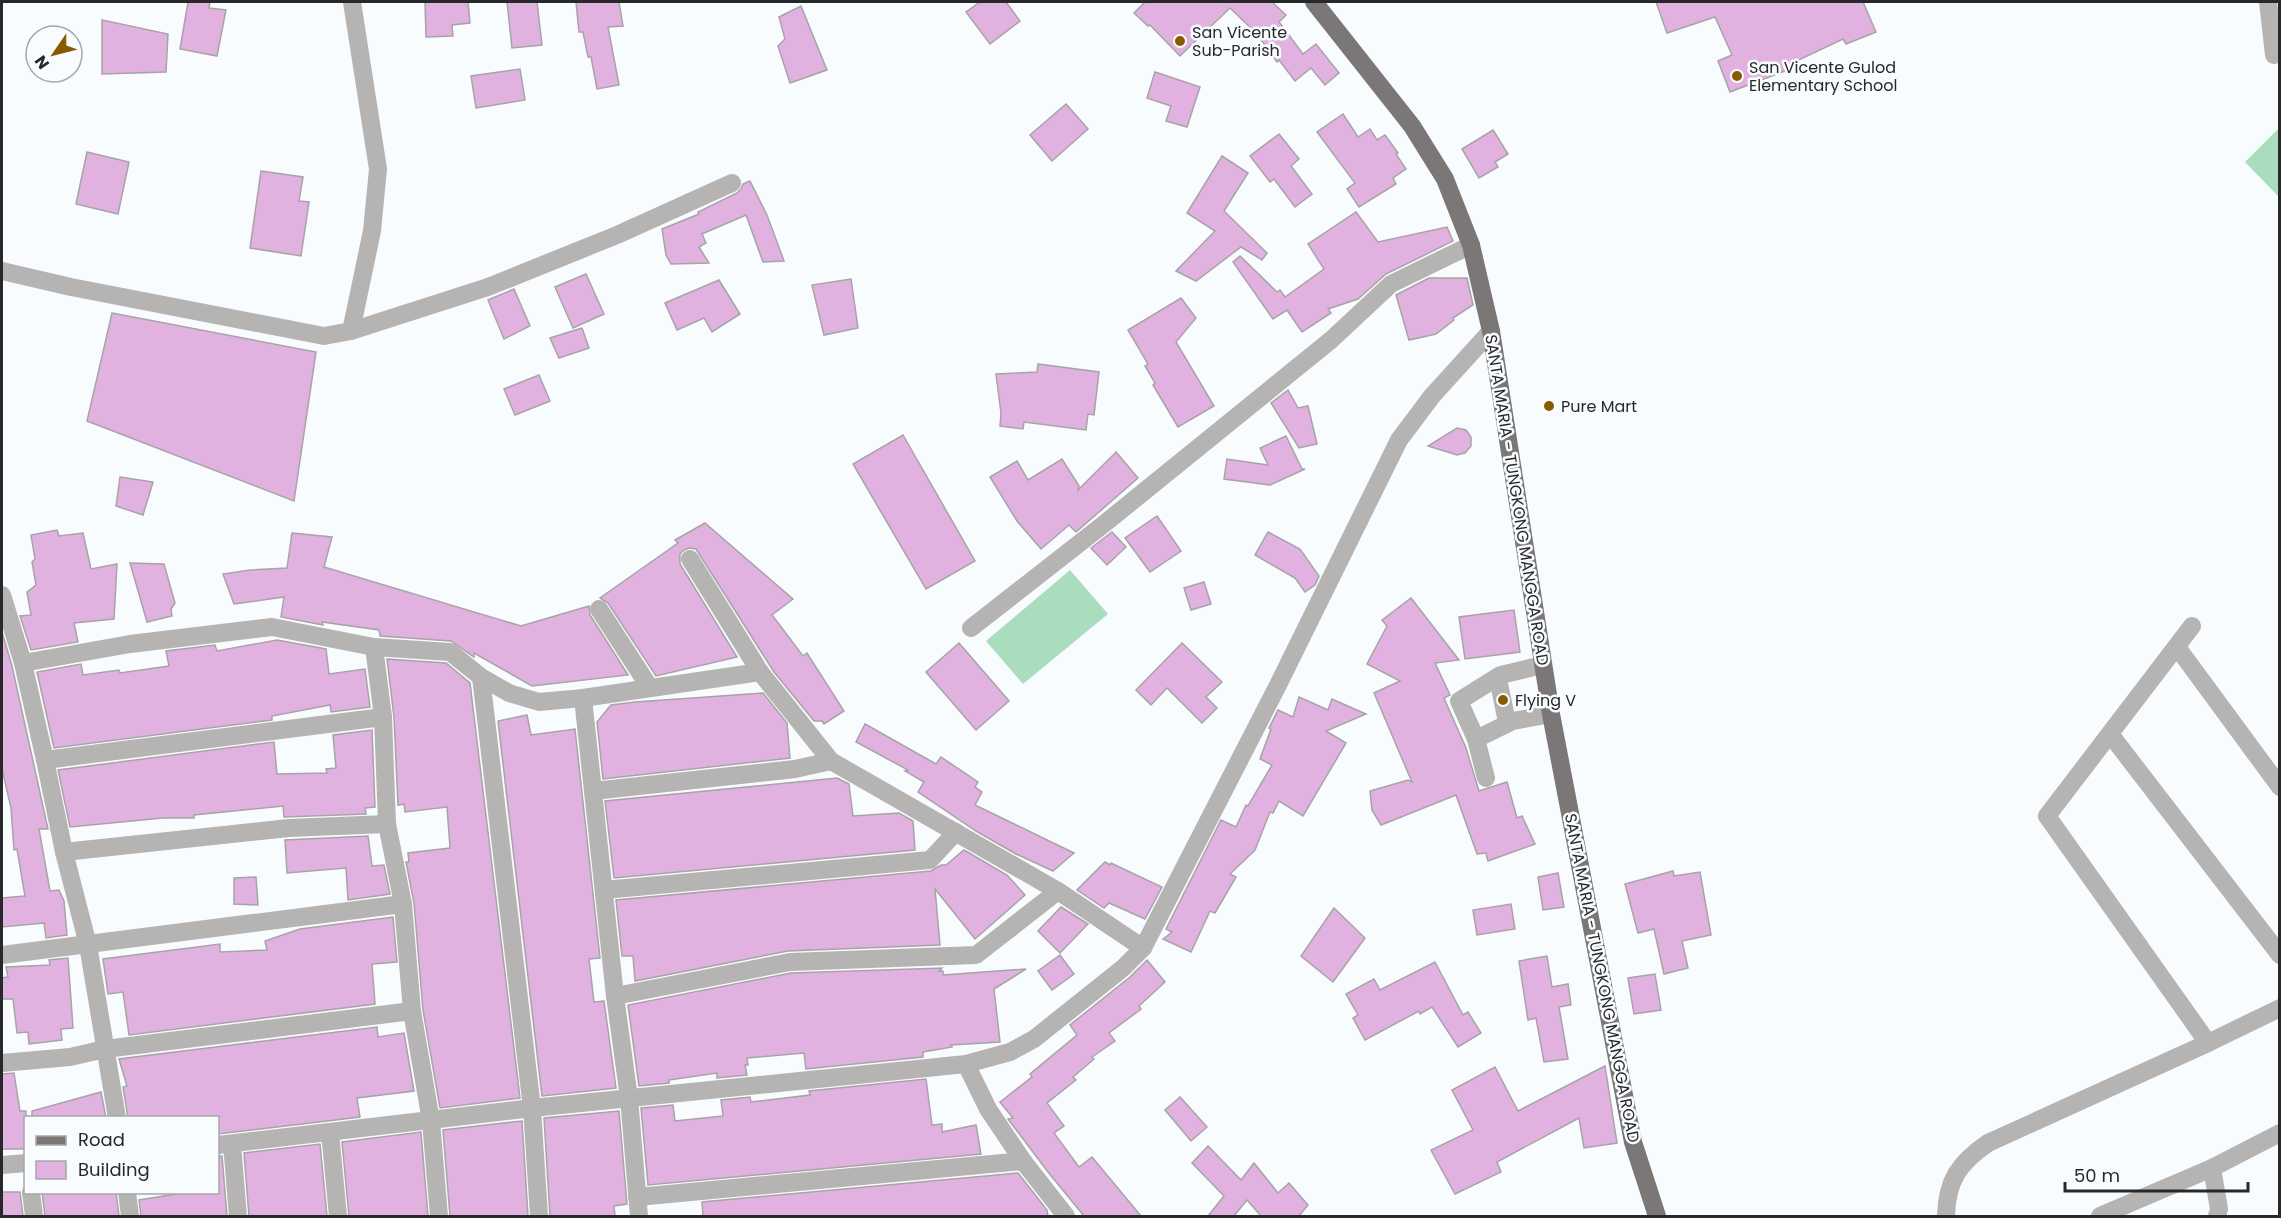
<svg xmlns="http://www.w3.org/2000/svg" width="2281" height="1218" font-family="Poppins,sans-serif">
	<style>
		.garden { fill: #a9ddbe }
		.building { fill: #e1b2e0; stroke: #a7a3a7; stroke-width: 1.5 }
		.lines { fill: none; stroke-linecap: round; stroke-linejoin: round }
		.minor { stroke: #b6b3b3; stroke-width: 18 }
		.major { stroke: #7b7776; stroke-width: 18 }
		.poi-dot { fill: #895b00; stroke: #f9fcff; stroke-width: 2 }
		.labels { text-anchor: middle; dominant-baseline: central; stroke-width: 5; stroke-linejoin: round; paint-order: stroke }
		.poi-label { font-size: 16px; fill: #27282a; stroke: #f9fcff; text-anchor: start }
		.street-label { font-size: 16px; fill: #27282a; stroke: #f9fcff }
	</style>
	<rect width="100%" height="100%" fill="#f9fcff"/>
	<g class="garden">
		<polygon points="2279,128 2279,197 2245,162"/>
		<polygon points="1070,570 1108,614 1023,684 986,641"/>
	</g>
	<g class="building">
		<polygon points="188,2 210,2 209,8 226,10 217,56 180,49"/>
		<polygon points="425,2 468,2 470,23 452,25 453,36 426,37"/>
		<polygon points="507,2 537,2 542,45 512,48"/>
		<polygon points="576,2 619,2 623,26 608,27 619,85 597,89 591,57 588,57 583,32 579,32"/>
		<polygon points="980,2 1006,2 1020,21 990,44 966,12"/>
		<polygon points="1145,2 1272,2 1286,15 1279,22 1303,54 1316,44 1339,73 1325,85 1311,68 1295,81 1279,60 1277,62 1256,33 1230,8 1180,56 1150,25 1148,26 1134,13"/>
		<polygon points="1656,2 1863,2 1876,32 1846,44 1843,39 1788,65 1790,69 1730,92 1718,61 1732,55 1715,17 1667,33"/>
		<polygon points="801,6 827,70 790,83 778,46 785,39 779,17"/>
		<polygon points="102,20 168,34 166,72 102,74"/>
		<polygon points="520,69 525,100 476,108 471,76"/>
		<polygon points="1155,72 1200,87 1187,127 1166,121 1171,106 1147,98"/>
		<polygon points="1066,104 1088,129 1052,161 1030,135"/>
		<polygon points="1343,114 1358,137 1370,129 1377,140 1385,135 1398,153 1396,154 1406,169 1393,178 1396,184 1359,207 1347,189 1355,183 1317,132"/>
		<polygon points="1493,130 1508,154 1495,162 1498,167 1479,178 1462,149"/>
		<polygon points="1279,134 1299,159 1291,166 1312,194 1295,207 1274,179 1270,182 1250,156"/>
		<polygon points="87,152 129,162 118,214 76,204"/>
		<polygon points="1222,156 1248,173 1224,211 1267,253 1262,260 1241,247 1196,281 1176,271 1215,231 1187,213"/>
		<polygon points="261,171 303,177 299,201 309,202 301,256 250,248"/>
		<polygon points="750,181 767,215 784,261 763,262 746,215 702,234 706,243 699,247 709,263 671,264 666,255 662,229 699,214 698,212 737,193 741,189 743,184"/>
		<polygon points="1356,212 1378,242 1447,227 1453,241 1386,274 1358,299 1328,309 1331,313 1302,332 1287,310 1273,319 1233,262 1240,256 1277,292 1280,290 1285,297 1324,269 1308,244"/>
		<polygon points="586,274 604,314 573,328 555,287"/>
		<polygon points="1429,278 1467,278 1473,305 1453,318 1454,320 1436,334 1409,340 1396,295"/>
		<polygon points="851,279 858,328 824,335 812,285"/>
		<polygon points="719,280 740,314 712,332 704,318 677,330 665,303"/>
		<polygon points="514,289 530,326 504,339 488,300"/>
		<polygon points="1181,298 1196,318 1176,342 1214,406 1178,427 1153,385 1155,383 1145,366 1148,364 1128,330"/>
		<polygon points="112,313 316,352 294,501 87,421"/>
		<polygon points="582,328 589,348 559,358 550,338"/>
		<polygon points="1038,364 1099,372 1094,415 1088,414 1086,430 1024,422 1023,429 1000,426 1001,413 996,374 1037,372"/>
		<polygon points="539,375 550,401 515,415 504,389"/>
		<polygon points="1288,390 1298,408 1308,406 1317,444 1299,448 1271,403"/>
		<polygon points="1457,428 1466,430 1471,437 1471,446 1465,453 1457,455 1428,446"/>
		<polygon points="903,435 975,561 926,589 853,464"/>
		<polygon points="1286,436 1302,469 1305,469 1270,485 1224,479 1227,459 1268,465 1260,448"/>
		<polygon points="1116,452 1138,478 1076,532 1069,525 1041,549 1017,521 990,477 1017,461 1028,480 1062,459 1079,486 1078,490"/>
		<polygon points="120,477 153,482 143,515 116,506"/>
		<polygon points="1157,516 1181,551 1150,572 1125,538"/>
		<polygon points="705,523 793,599 772,615 803,656 807,653 844,711 824,724 822,721 814,721 774,672 696,549 689,548 684,550 680,554 680,564 737,657 656,676 608,603 600,598 678,543 675,540"/>
		<polygon points="57,530 59,536 83,533 91,569 117,564 114,619 74,623 78,642 31,650 20,616 31,615 27,592 36,585 32,562 35,559 31,535"/>
		<polygon points="1112,532 1126,547 1107,565 1091,548"/>
		<polygon points="1268,532 1300,549 1319,576 1315,585 1305,592 1295,578 1255,555"/>
		<polygon points="292,533 332,537 324,567 521,626 589,606 590,615 628,675 532,686 474,653 474,657 451,641 380,636 379,630 322,622 323,625 281,617 284,597 234,604 223,574 250,570 287,568"/>
		<polygon points="130,563 164,564 175,603 171,609 172,616 147,622"/>
		<polygon points="1204,582 1211,604 1191,610 1184,588"/>
		<polygon points="1411,598 1459,660 1435,663 1450,695 1444,698 1466,748 1479,791 1507,782 1517,818 1522,816 1535,844 1488,861 1486,853 1477,854 1456,795 1381,825 1372,810 1370,791 1408,780 1412,782 1374,693 1400,681 1367,664 1387,626 1382,620"/>
		<polygon points="1514,610 1520,652 1465,659 1459,617"/>
		<polygon points="2,632 12,666 48,829 39,829 50,891 59,890 64,901 67,935 46,938 44,923 2,927 2,898 25,896 17,849 14,850 11,808 2,769"/>
		<polygon points="277,640 326,649 329,674 365,669 370,707 331,712 330,705 272,716 272,720 54,748 37,672 81,664 83,675 119,670 120,673 169,666 166,651 215,645 217,651"/>
		<polygon points="959,643 1009,701 976,730 926,672"/>
		<polygon points="1182,643 1222,682 1206,697 1217,708 1202,723 1167,688 1151,705 1136,690"/>
		<polygon points="387,659 446,663 470,683 520,1098 440,1108 423,1010 414,903 406,862 409,862 408,853 450,848 447,807 405,812 404,804 398,805 394,717"/>
		<polygon points="763,693 787,723 790,758 603,779 597,722 611,705 635,702"/>
		<polygon points="1299,697 1328,710 1332,699 1366,714 1326,731 1346,743 1303,816 1279,801 1273,813 1270,812 1255,850 1230,874 1236,877 1215,913 1210,911 1191,952 1163,939 1172,932 1166,929 1221,820 1236,827 1246,805 1248,806 1272,765 1260,759 1271,729 1269,728 1278,710 1293,717"/>
		<polygon points="527,715 531,735 575,729 600,958 589,959 594,1002 604,1001 616,1088 542,1096 498,721"/>
		<polygon points="865,724 936,764 941,757 978,782 975,787 982,792 975,805 1074,853 1053,871 1016,854 976,831 918,792 924,782 905,771 908,770 856,742"/>
		<polygon points="372,730 375,807 365,808 366,814 284,817 283,806 194,815 194,818 163,818 70,827 58,770 274,742 277,774 327,773 326,769 336,768 333,735"/>
		<polygon points="837,778 849,784 853,816 899,813 913,821 915,850 614,878 605,801"/>
		<polygon points="368,836 372,866 384,865 390,894 348,900 346,868 287,873 285,840"/>
		<polygon points="964,850 1007,875 1025,895 975,939 935,889 940,945 788,951 635,981 633,956 622,956 616,900 931,871 941,865 946,865"/>
		<polygon points="1105,862 1110,865 1111,863 1162,887 1145,919 1109,903 1104,908 1077,890"/>
		<polygon points="1673,871 1674,876 1700,872 1711,935 1682,941 1688,968 1664,974 1654,929 1638,933 1625,884"/>
		<polygon points="1558,873 1564,907 1543,910 1538,877"/>
		<polygon points="256,877 258,905 234,904 234,878"/>
		<polygon points="1511,904 1515,929 1477,935 1473,910"/>
		<polygon points="1061,907 1088,924 1060,953 1038,931"/>
		<polygon points="1334,908 1365,938 1333,982 1301,956"/>
		<polygon points="393,917 397,962 372,964 375,1004 129,1035 123,992 108,994 103,959 220,944 220,952 267,950 265,941 300,929"/>
		<polygon points="1060,955 1074,974 1052,990 1038,971"/>
		<polygon points="1547,956 1552,987 1568,984 1571,1005 1559,1007 1568,1059 1544,1062 1536,1018 1528,1020 1519,961"/>
		<polygon points="68,958 73,1028 61,1029 62,1040 29,1044 28,1032 17,1033 13,999 2,999 2,978 8,977 6,967 50,965 49,960"/>
		<polygon points="1147,960 1165,982 1139,1006 1141,1009 1109,1033 1115,1041 1092,1057 1094,1059 1073,1077 1076,1080 1047,1103 1064,1126 1054,1133 1079,1167 1092,1157 1141,1216 1084,1216 1048,1172 1008,1119 1013,1118 1000,1102 1032,1077 1030,1074 1077,1035 1070,1025 1130,977"/>
		<polygon points="1435,962 1463,1015 1468,1012 1481,1033 1458,1047 1432,1007 1420,1014 1419,1011 1365,1040 1353,1018 1358,1015 1346,994 1374,979 1380,990"/>
		<polygon points="942,968 939,971 943,971 943,975 1026,969 994,989 1000,1042 951,1045 952,1047 923,1052 923,1057 806,1069 804,1053 747,1058 748,1065 745,1065 747,1075 717,1078 717,1073 669,1080 669,1083 639,1086 628,1005 791,973"/>
		<polygon points="1655,974 1661,1010 1634,1014 1628,978"/>
		<polygon points="377,1027 378,1037 404,1033 414,1091 357,1098 360,1117 218,1134 218,1118 128,1118 123,1087 127,1086 119,1059"/>
		<polygon points="1605,1066 1617,1143 1584,1148 1579,1118 1497,1162 1501,1172 1455,1194 1431,1150 1473,1130 1452,1090 1495,1067 1518,1111"/>
		<polygon points="14,1073 20,1111 26,1111 26,1149 2,1149 2,1074"/>
		<polygon points="926,1079 932,1125 942,1124 942,1132 976,1125 981,1154 648,1185 641,1108 673,1105 675,1121 723,1116 721,1100 750,1097 751,1102 810,1095 809,1091"/>
		<polygon points="101,1092 106,1118 32,1118 32,1111"/>
		<polygon points="1180,1097 1207,1127 1191,1141 1165,1110"/>
		<polygon points="619,1111 627,1204 614,1206 615,1216 550,1216 544,1118"/>
		<polygon points="522,1121 528,1216 450,1216 443,1130"/>
		<polygon points="421,1132 428,1216 349,1216 342,1142"/>
		<polygon points="320,1144 327,1216 249,1216 244,1153"/>
		<polygon points="1208,1146 1241,1180 1254,1163 1278,1193 1289,1183 1308,1205 1299,1216 1261,1216 1247,1200 1234,1216 1208,1216 1224,1196 1192,1163"/>
		<polygon points="218,1156 222,1156 227,1216 141,1216 139,1200 189,1192 218,1192"/>
		<polygon points="1018,1173 1047,1210 1048,1216 703,1216 702,1202"/>
		<polygon points="2,1192 20,1192 23,1216 2,1216"/>
		<polygon points="42,1192 116,1192 119,1216 45,1216"/>
	</g>
	<g class="lines">
		<g class="minor">
			<polyline points="2268,2 2274,55"/>
			<polyline points="2,271 71,287 324,336 351,331 372,231 378,169 352,2"/>
			<polyline points="351,331 488,287 617,235 732,183"/>
			<polyline points="690,559 760,672"/>
			<polyline points="2,595 23,663 45,760"/>
			<polyline points="599,609 650,688"/>
			<polyline points="2192,626 2047,816 2208,1043"/>
			<polyline points="971,628 1104,524 1331,340 1391,284 1471,245"/>
			<polyline points="374,647 383,717 387,824 403,904 412,1011 431,1121 439,1216"/>
			<polyline points="2177,647 2280,787"/>
			<polyline points="23,663 130,644 272,627 374,647 450,652 481,677 509,693 539,702 583,698 760,672 831,761 1058,891 1143,948"/>
			<polyline points="1542,665 1501,675 1498,679 1507,722 1551,714"/>
			<polyline points="481,677 532,1108 539,1216"/>
			<polyline points="583,698 615,996 629,1098 639,1216"/>
			<polyline points="2110,734 2280,955"/>
			<polyline points="1476,739 1509,723"/>
			<polyline points="1486,778 1476,739 1459,701 1499,676"/>
			<polyline points="593,791 795,769 831,761"/>
			<polyline points="64,852 289,828 387,824"/>
			<polyline points="604,890 930,860 956,832"/>
			<polyline points="2,955 403,904"/>
			<polyline points="615,996 790,962 976,955 1058,891"/>
			<polyline points="2,1063 70,1057 105,1049 412,1011"/>
			<polyline points="966,1064 988,1109 1023,1161 1066,1216"/>
			<polyline points="117,1118 88,945 64,852 45,760 383,717"/>
			<polyline points="330,1132 338,1216"/>
			<polyline points="232,1144 238,1216"/>
			<polyline points="218,1145 532,1108 966,1064 1010,1052 1034,1039 1123,968 1143,948 1278,685 1399,440 1432,396 1491,331"/>
			<polyline points="2,1165 26,1163"/>
			<polyline points="2212,1168 2219,1209 2217,1216"/>
			<polyline points="31,1192 34,1216"/>
			<polyline points="127,1192 130,1216"/>
			<polyline points="637,1197 1023,1161"/>
			<path d="M1946 1216C1947 1180 1959 1163 1988 1143L2208 1043 2280 1008"/>
			<polyline points="2100,1216 2212,1168 2280,1133"/>
		</g>
		<polyline class="major" points="1314,2 1412,126 1445,179 1471,245 1491,331 1551,714 1633,1142 1657,1216"/>
	</g>
	<g class="poi-dot">
		<circle cx="1180" cy="41" r="6"/>
		<circle cx="1737" cy="76" r="6"/>
		<circle cx="1549" cy="406" r="6"/>
		<circle cx="1503" cy="700" r="6"/>
	</g>
	<g class="labels">
		<g class="poi-label">
			<text x="1192" y="32">San Vicente<tspan x="1192" dy="18">Sub-Parish</tspan></text>
			<text x="1749" y="67">San Vicente Gulod<tspan x="1749" dy="18">Elementary School</tspan></text>
			<text x="1561" y="406">Pure Mart</text>
			<text x="1515" y="700">Flying V</text>
		</g>
		<g class="street-label">
			<text transform="translate(1517 500) rotate(81)">SANTA MARIA - TUNGKONG MANGGA ROAD</text>
			<text transform="translate(1602 978) rotate(79)">SANTA MARIA - TUNGKONG MANGGA ROAD</text>
		</g>
	</g>
	<rect width="2281" height="1218" fill="none" stroke="#27282a" stroke-width="6"/>
	<rect x="24" y="1116" width="195" height="78" fill="#f9fcff" stroke="#a5a7aa" stroke-width="1.5"/>
	<rect x="36" y="1136" width="30" height="9" fill="#7b7776" stroke="#a5a7aa" stroke-width="1.5"/>
	<text x="78" y="1146" font-size="18" fill="#27282a">Road</text>
	<rect x="36" y="1161" width="30" height="18" fill="#e1b2e0" stroke="#a5a7aa" stroke-width="1.5"/>
	<text x="78" y="1176" font-size="18" fill="#27282a">Building</text>
	<g transform="translate(54 54) rotate(235)"><circle r="28" fill="#f9fcff" stroke="#a5a7aa" stroke-width="1.5"/>
	<path d="M0-4.5L10 22L0 15L-10 22Z" fill="#895b00"/>
	<text y="-9" font-size="16" font-weight="bold" text-anchor="middle" fill="#27282a">N</text>
	</g>
	<path d="M2065 1182v9h183v-9" fill="none" stroke="#27282a" stroke-width="3"/>
	<text x="2074" y="1182" font-size="18" fill="#27282a" stroke="#f9fcff" stroke-width="4.5" paint-order="stroke">50 m</text>
</svg>
